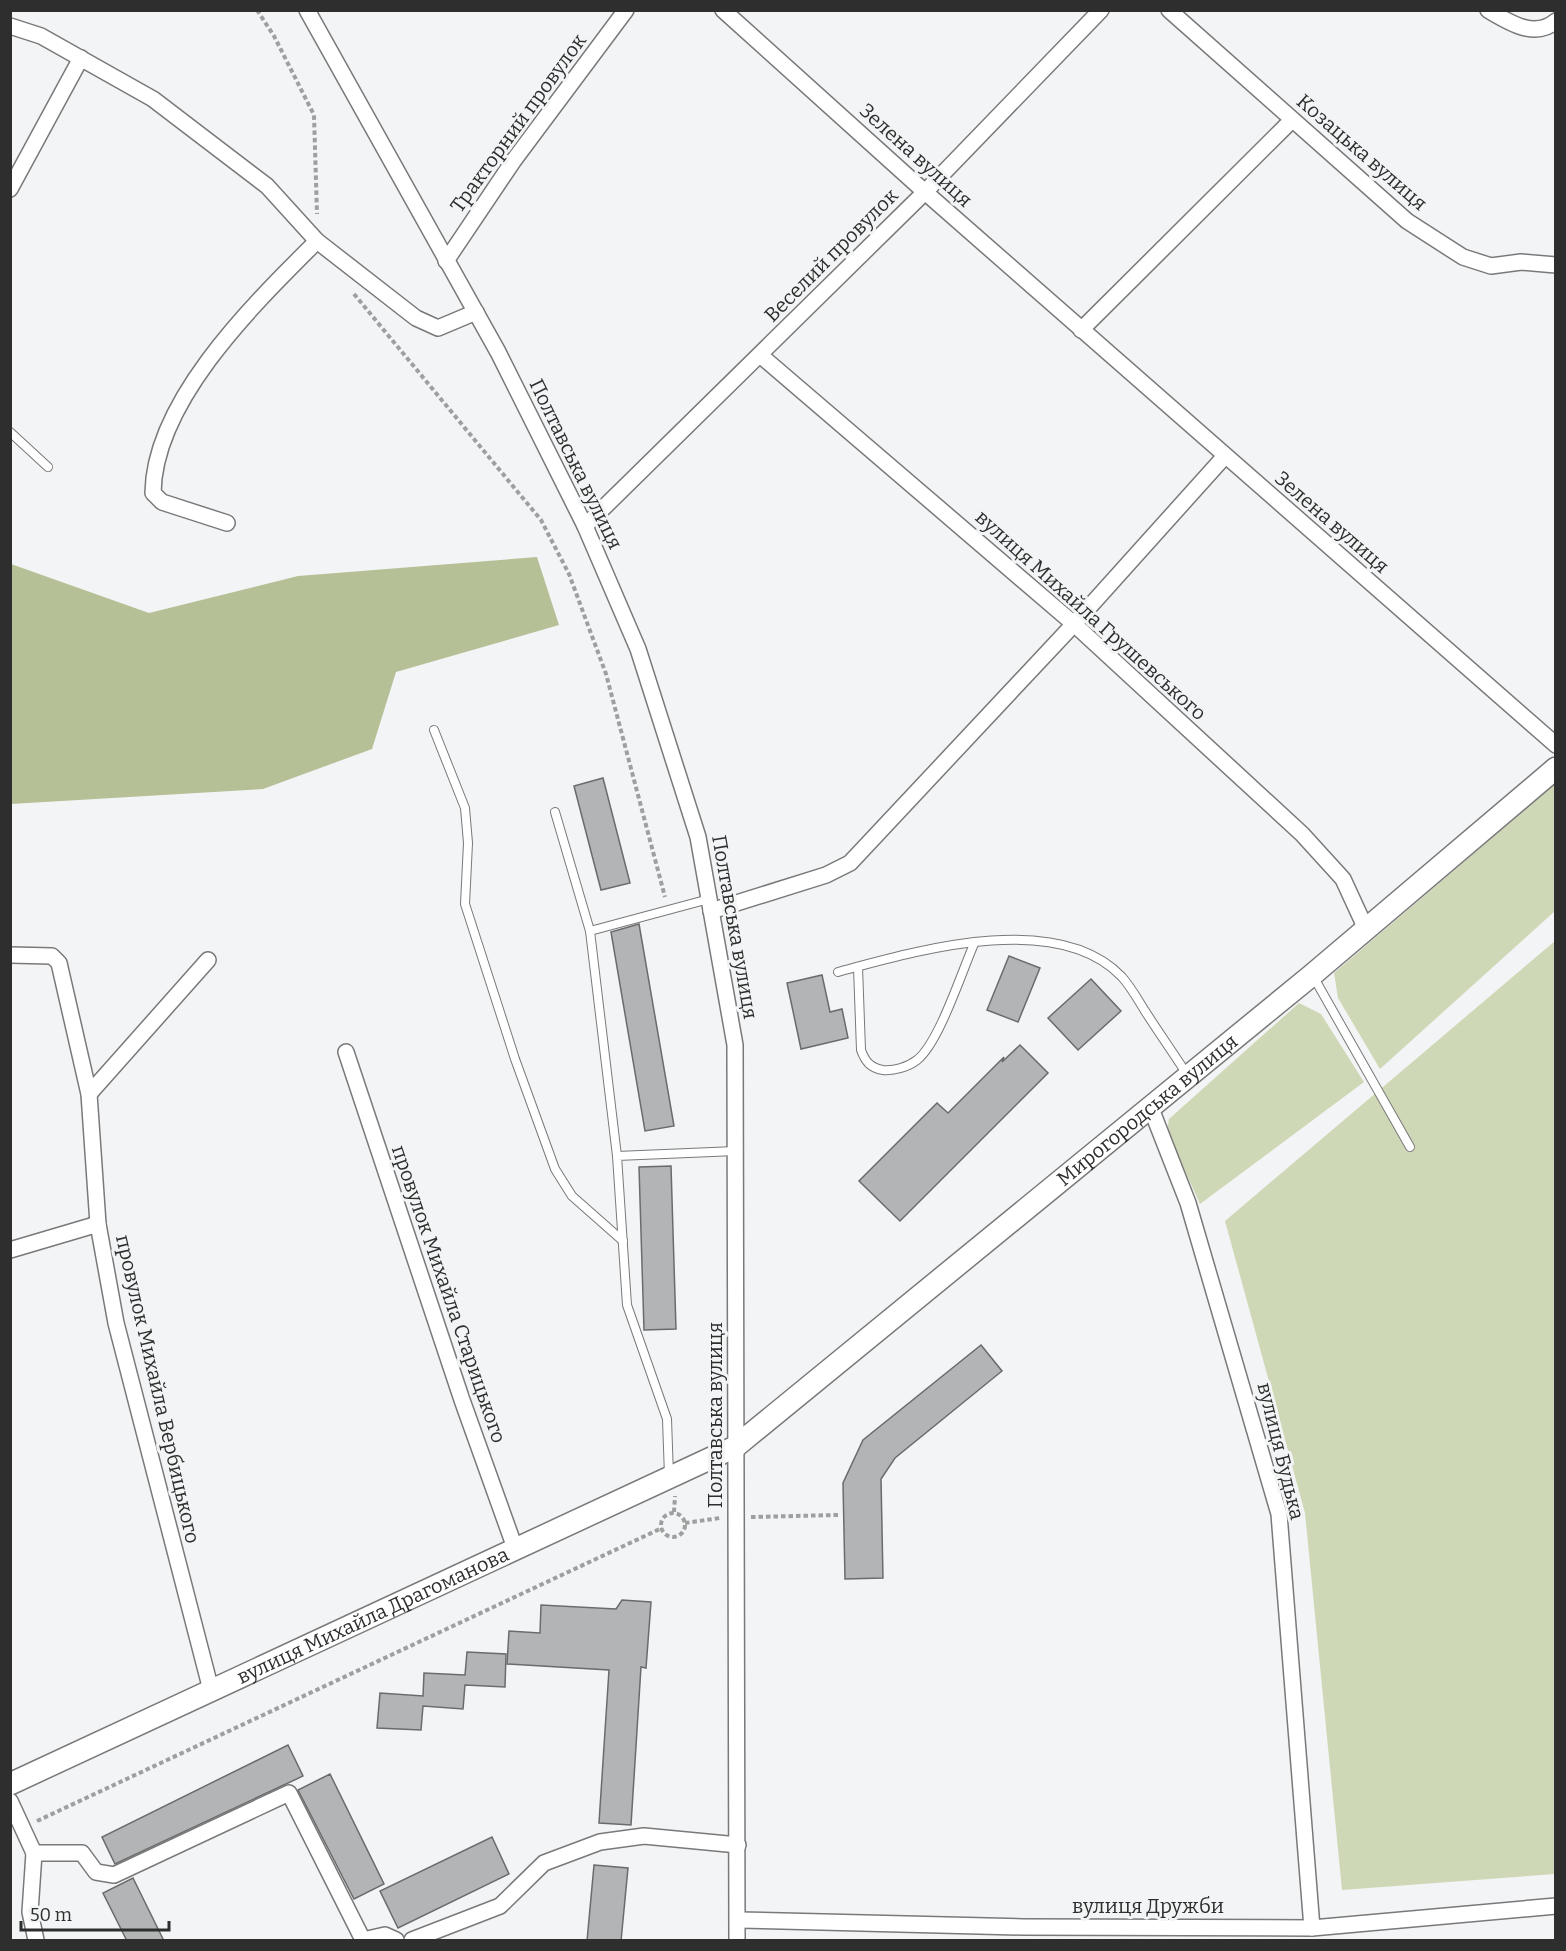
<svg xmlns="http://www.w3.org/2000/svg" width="1566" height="1951" font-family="Bitter,serif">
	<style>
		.green { fill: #cfd8b6 }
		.forest { fill: #b6c097 }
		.building { fill: #b3b4b5; stroke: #6a6b6c; stroke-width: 1.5 }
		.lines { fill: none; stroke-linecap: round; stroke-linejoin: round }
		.lane-casing { stroke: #79797a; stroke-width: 10 }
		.street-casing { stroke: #79797a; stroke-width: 18 }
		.secondary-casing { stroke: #79797a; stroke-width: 24 }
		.path { stroke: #9e9f9f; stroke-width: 4; stroke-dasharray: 4.5 3; stroke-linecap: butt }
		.lane { stroke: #fff; stroke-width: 8 }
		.street { stroke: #fff; stroke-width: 15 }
		.secondary { stroke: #fff; stroke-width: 21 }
		.labels { text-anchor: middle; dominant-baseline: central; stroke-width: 6; stroke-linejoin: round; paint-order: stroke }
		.street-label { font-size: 20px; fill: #2e2e2e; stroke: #f3f4f5 }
	</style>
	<rect width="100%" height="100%" fill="#f3f4f5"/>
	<g class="green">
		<polygon points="1555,784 1555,911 1380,1069 1338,998 1334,973"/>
		<polygon points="1555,941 1555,1874 1342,1890 1305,1513 1225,1221"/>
		<polygon points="1299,1003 1321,1014 1364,1082 1200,1204 1167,1131 1169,1119"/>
	</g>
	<polygon class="forest" points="537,557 559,625 396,672 372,749 263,789 11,804 11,564 149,613 298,576"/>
	<g class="building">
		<polygon points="603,778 630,883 601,890 574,786"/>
		<polygon points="639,924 674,1126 645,1131 611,932"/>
		<polygon points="1009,956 1040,968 1018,1022 987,1010"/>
		<polygon points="822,975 830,1012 842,1009 848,1038 801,1049 787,983"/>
		<polygon points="1091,979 1121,1011 1078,1050 1048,1018"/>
		<polygon points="1020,1045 1048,1073 900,1221 859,1181 937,1103 948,1113 1004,1057 1002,1062"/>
		<polygon points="671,1166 676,1329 644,1330 639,1167"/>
		<polygon points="981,1345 1002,1371 895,1458 881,1479 883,1578 845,1579 843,1483 863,1440"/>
		<polygon points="622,1600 651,1602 646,1668 641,1667 631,1825 599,1823 609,1670 507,1664 509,1631 540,1633 541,1605 616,1609"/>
		<polygon points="467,1652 506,1654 505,1687 465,1685 463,1709 423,1706 421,1730 377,1728 380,1693 423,1696 424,1673 465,1675"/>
		<polygon points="288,1745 303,1776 115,1864 102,1837"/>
		<polygon points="330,1774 384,1884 354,1899 298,1790"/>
		<polygon points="492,1837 509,1874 398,1928 380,1891"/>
		<polygon points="594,1865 628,1868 621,1941 587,1941"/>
		<polygon points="133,1878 164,1941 127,1941 103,1893"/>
	</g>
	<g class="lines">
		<g class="lane-casing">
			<g id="lane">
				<polyline points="10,432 48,467"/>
				<polyline points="434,730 465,808 468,843 465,904 515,1059 555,1169 572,1196 623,1241"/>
				<polyline points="555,812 590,931"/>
				<path d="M858 967 861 1050C865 1061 870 1068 883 1070 894 1071 908 1067 917 1060 939 1043 962 971 974 944"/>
				<path d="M838 972C916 951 1057 909 1122 977 1131 987 1138 1000 1145 1011 1159 1033 1174 1054 1188 1076"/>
				<polyline points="1313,976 1410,1147"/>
				<polyline points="617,1156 590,931 709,899"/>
				<polyline points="669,1476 667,1419 627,1305 617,1156 736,1151"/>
			</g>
		</g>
		<g class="street-casing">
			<g id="street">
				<polyline points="307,10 498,352 585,526 638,649 698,837 735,1045 737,1940"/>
				<polyline points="723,10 925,192 1556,745"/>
				<polyline points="1169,10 1407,221 1463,257 1491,266 1521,262 1556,265"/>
				<path d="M1488 10C1510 23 1535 39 1556 21"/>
				<polyline points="10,26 41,36 153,99 267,186 317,241 416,318 438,328 476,312"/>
				<polyline points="10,189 81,58"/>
				<polyline points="446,261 514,160 626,10"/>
				<polyline points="1081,330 1292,120"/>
				<polyline points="760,355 1074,624 1302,834 1343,879 1366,929"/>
				<path d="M227 523 162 502 153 493C154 400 256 302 317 241"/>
				<polyline points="585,526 925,192 1101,10"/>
				<polyline points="711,911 826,875 850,863 1074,624 1225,456"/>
				<polyline points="10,955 52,956 59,963 89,1094 98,1224 116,1323 211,1690"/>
				<polyline points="346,1052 462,1400 515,1548"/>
				<polyline points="89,1094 208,960"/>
				<polyline points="1150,1106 1188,1203 1279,1514 1312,1928"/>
				<polyline points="10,1250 98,1224"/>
				<polyline points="10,1801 34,1853 82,1853 96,1872 114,1875 289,1793 363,1940 385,1935 396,1940"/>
				<polyline points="34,1853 30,1912 36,1940"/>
				<polyline points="739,1920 1023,1927 1312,1928 1556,1906"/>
				<polyline points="412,1940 500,1906 544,1863 600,1842 644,1836 738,1845"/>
			</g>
		</g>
		<g class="secondary-casing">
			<g id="secondary">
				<path id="s1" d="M10 1784 735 1447 1312 975 1556 768"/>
			</g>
		</g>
		<g class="path">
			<polyline points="257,10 274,36 314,115 317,214"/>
			<polyline points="354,294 541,520 569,574 606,674 665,897"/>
			<polyline points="674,1512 675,1496"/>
			<circle cx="673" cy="1525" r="12"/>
			<polyline points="751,1517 838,1515"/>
			<polyline points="685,1523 720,1518"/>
			<polyline points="37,1821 662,1528"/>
		</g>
		<use href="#lane" class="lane"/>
		<use href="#street" class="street"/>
		<use href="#secondary" class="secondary"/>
	</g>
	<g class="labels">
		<g class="street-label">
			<text transform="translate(518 123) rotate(-54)">Тракторний провулок</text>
			<text transform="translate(1362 152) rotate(41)">Козацька вулиця</text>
			<text transform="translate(916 155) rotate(42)">Зелена вулиця</text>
			<text transform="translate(831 255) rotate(-45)">Веселий провулок</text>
			<text transform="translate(576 464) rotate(64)">Полтавська вулиця</text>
			<text transform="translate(1332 522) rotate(41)">Зелена вулиця</text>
			<text transform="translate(1091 615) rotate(42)">вулиця Михайла Грушевського</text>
			<text transform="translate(735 927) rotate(80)">Полтавська вулиця</text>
			<text stroke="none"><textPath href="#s1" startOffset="1332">Мирогородська вулиця</textPath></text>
			<text transform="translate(449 1294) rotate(71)">провулок Михайла Старицького</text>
			<text transform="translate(158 1389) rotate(77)">провулок Михайла Вербицького</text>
			<text transform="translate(715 1415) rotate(-90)">Полтавська вулиця</text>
			<text transform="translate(1281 1451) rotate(76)">вулиця Будька</text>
			<text stroke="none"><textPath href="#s1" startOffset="400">вулиця Михайла Драгоманова</textPath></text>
			<text x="1148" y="1906">вулиця Дружби</text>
		</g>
	</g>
	<rect width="1566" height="1951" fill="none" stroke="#2e2e2e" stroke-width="24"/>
	<path d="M21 1921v9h148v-9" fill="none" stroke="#2e2e2e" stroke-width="3"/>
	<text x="30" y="1921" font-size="18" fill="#2e2e2e" stroke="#f3f4f5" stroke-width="4.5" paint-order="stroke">50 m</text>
</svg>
